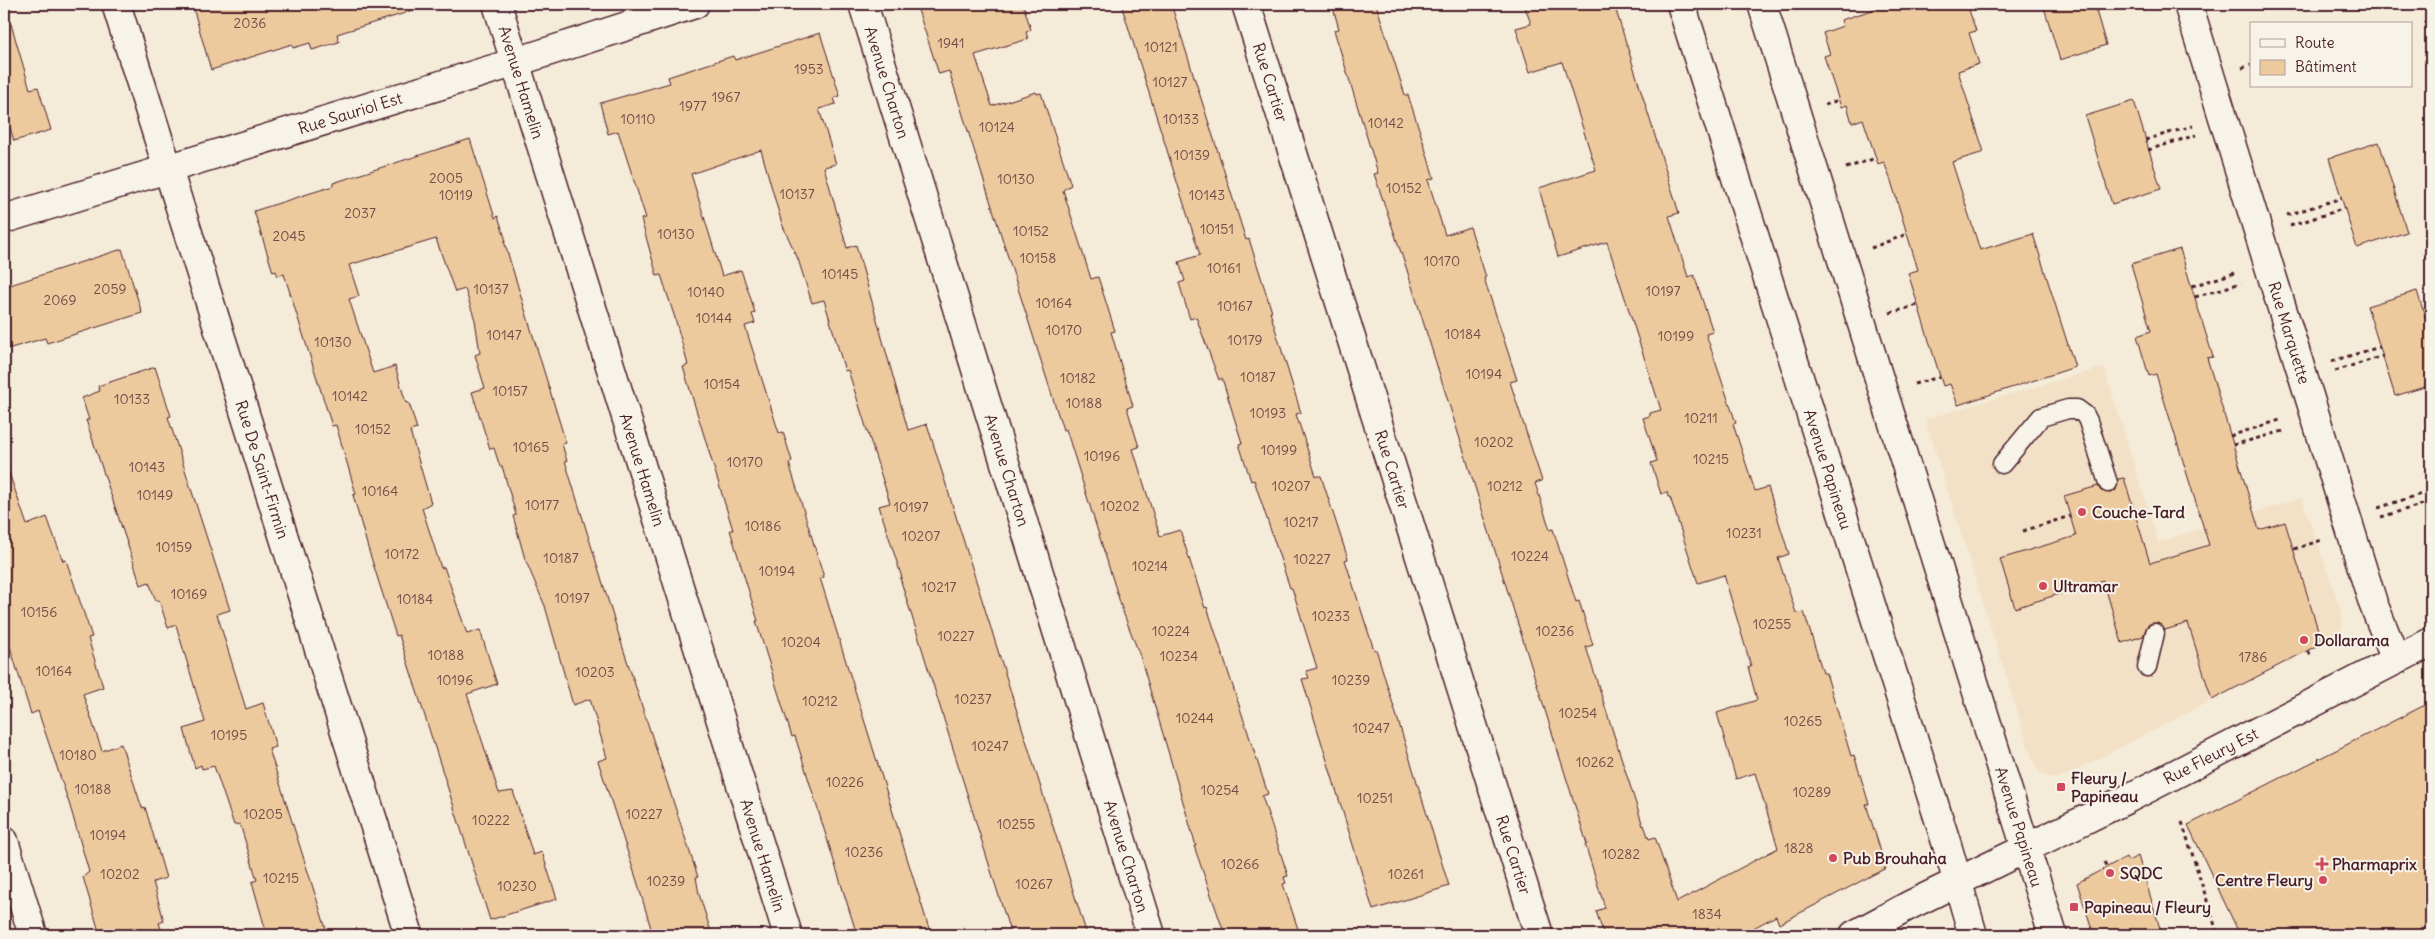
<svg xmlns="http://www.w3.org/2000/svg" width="2435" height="939" font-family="Delius,sans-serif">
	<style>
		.built { fill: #f3e1c7 }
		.building { fill: #edca9e; stroke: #4a1f2b }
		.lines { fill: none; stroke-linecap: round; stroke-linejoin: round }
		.service-casing { stroke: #4a1f2b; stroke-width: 21 }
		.minor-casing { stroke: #4a1f2b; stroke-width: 31 }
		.tertiary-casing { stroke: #4a1f2b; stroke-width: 31 }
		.primary-casing { stroke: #4a1f2b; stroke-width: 31 }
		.path { stroke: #4a1f2b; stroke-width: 3; stroke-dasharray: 4 4; stroke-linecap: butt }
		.service { stroke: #f7f3e8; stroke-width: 18 }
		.minor { stroke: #f7f3e8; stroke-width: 28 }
		.tertiary { stroke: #f7f3e8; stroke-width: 28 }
		.primary { stroke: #f7f3e8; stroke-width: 28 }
		.poi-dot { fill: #d1495b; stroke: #f7f3e8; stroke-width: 2 }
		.labels { text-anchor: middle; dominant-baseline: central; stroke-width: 4; stroke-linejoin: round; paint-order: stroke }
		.number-label { font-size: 14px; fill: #734a48 }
		.street-label { font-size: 16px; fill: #4a1f2b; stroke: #f7f3e8 }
		.poi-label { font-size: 16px; font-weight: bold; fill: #4a1f2b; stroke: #f7f3e8; text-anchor: start }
	</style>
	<rect width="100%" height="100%" fill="#f5ebd9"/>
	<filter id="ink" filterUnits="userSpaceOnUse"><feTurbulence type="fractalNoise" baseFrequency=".02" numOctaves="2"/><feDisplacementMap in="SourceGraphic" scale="10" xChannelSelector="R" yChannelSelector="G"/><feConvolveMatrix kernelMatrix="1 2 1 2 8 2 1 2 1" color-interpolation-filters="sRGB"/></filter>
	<g filter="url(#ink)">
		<polygon class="built" points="2104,367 2158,542 2302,498 2342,613 2343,626 2340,634 2061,778 2050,778 2040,772 2033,762 1925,419"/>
		<g class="building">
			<polygon points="192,4 414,4 415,10 337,34 339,42 312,50 310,43 293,48 292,44 211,70"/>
			<polygon points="916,4 1023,4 1031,30 1026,32 1028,39 975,55 992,106 1036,92 1037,94 1041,93 1071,185 1063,190 1091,279 1098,277 1115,331 1111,332 1133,406 1127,408 1139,447 1133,449 1160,536 1180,530 1205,608 1207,607 1268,794 1262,796 1288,876 1284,877 1286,883 1283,884 1300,935 1225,935 1194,846 1196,846 1140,656 1123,612 1066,429 1063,430 949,71 939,74"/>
			<polygon points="1121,4 1171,4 1246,240 1249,239 1272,312 1270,312 1301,413 1296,414 1316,476 1321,476 1348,559 1345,560 1374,650 1376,649 1449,886 1373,910 1302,679 1309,678 1306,671 1317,668 1292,588 1290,588 1254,480 1251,481 1239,444 1242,443 1222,378 1219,380 1196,317 1190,319 1179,283 1185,281 1179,262 1200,255"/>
			<polygon points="1332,4 1376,4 1405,95 1408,95 1422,138 1434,178 1428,180 1445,235 1470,227 1486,277 1484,278 1517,380 1510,382 1542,481 1535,483 1550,530 1553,529 1576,602 1579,601 1593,645 1586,647 1643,826 1644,825 1649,839 1655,837 1677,902 1778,848 1755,773 1736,779 1717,713 1757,700 1748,667 1751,666 1724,575 1698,583 1670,497 1668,497 1667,492 1661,494 1651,463 1657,461 1643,418 1650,416 1650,413 1661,410 1607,242 1558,257 1539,188 1596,170 1562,62 1530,72 1516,28 1531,24 1524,4 1614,4 1679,213 1669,216 1688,277 1694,275 1713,332 1706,334 1736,423 1733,424 1755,491 1768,487 1789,554 1778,558 1796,613 1804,612 1823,673 1826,673 1851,756 1854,755 1869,804 1866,804 1886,868 1779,924 1776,916 1740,935 1604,935 1596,911 1605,908 1585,844 1587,844 1406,267 1374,174 1378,173 1334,30 1339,29"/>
			<polygon points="1891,4 1967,4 1976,31 1969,33 1979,64 1958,71 1984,152 1952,162 1980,250 2033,234 2075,367 1958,405 1950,384 1943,386 1908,273 1918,270 1891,181 1884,162 1878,164 1863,119 1852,123 1847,105 1841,107 1824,56 1830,54 1823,33 1843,26 1841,20"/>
			<polygon points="2043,4 2094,4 2106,45 2060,60"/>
			<polygon points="11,24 30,89 38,87 51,130 14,141 4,108 4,25"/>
			<polygon points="820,33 840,96 834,98 836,104 819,109 836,164 824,167 847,248 856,245 908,430 927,424 1087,935 1011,935 900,578 902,578 879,506 890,503 848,370 845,371 824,300 812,303 798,259 782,224 761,150 691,174 722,276 741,270 750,296 755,313 752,314 755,323 745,326 779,433 783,432 792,461 789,463 824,577 820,578 931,935 857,935 795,736 792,737 756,621 758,621 730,530 733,530 683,367 688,365 675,318 661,275 657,276 641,219 646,218 618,131 608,134 600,103 670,83 668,77 733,56 735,60"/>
			<polygon points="2134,101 2161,189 2112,204 2085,116"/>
			<polygon points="470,139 495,218 498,216 506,241 504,241 566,443 562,444 567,461 565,461 621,642 698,877 696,877 699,894 712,935 653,935 637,881 598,761 607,758 590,699 573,705 545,606 525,559 513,516 516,515 502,466 500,467 494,448 490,449 472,392 485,388 475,355 480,353 475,320 465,289 455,292 436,239 349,265 359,296 349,299 373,373 395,366 406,403 409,403 417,429 410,431 431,503 422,508 441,568 444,567 467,634 480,630 497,684 467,694 499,793 513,791 533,855 542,852 557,899 490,920 399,635 396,636 368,548 353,495 356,494 336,425 332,426 284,274 278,276 276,271 273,272 254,211 333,186 333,183"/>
			<polygon points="2379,142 2407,232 2357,248 2329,158"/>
			<polygon points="122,249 142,313 47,343 45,338 4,350 4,287"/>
			<polygon points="2180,249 2213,357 2207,358 2259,530 2285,522 2322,643 2212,700 2188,623 2165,630 2158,623 2151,623 2147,626 2143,636 2122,643 2103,580 2015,608 2000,559 2076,536 2064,496 2098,486 2101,491 2111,493 2116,490 2118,479 2124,478 2150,563 2209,545 2156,374 2149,376 2137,336 2151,331 2131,264"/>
			<polygon points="2417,291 2431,336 2431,385 2395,396 2367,306"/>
			<polygon points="155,367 171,416 168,417 230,610 217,614 246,709 263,703 276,747 269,749 328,935 267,935 252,882 257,880 240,824 234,825 214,766 202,769 201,765 195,768 184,729 205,722 176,625 168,628 159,600 156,601 149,582 141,585 86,420 89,420 82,398 100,391 98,386"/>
			<polygon points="4,470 8,470 27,525 47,517 63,561 66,560 92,637 88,638 103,687 83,694 102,751 121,744 142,808 145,807 166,878 153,882 164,921 159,923 163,935 100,935 83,877 89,872 70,806 38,711 31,714 4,628"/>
			<polygon points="2431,702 2431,935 2240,935 2188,825"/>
			<polygon points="2138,856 2162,935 2094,935 2077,883 2126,857 2128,861"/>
		</g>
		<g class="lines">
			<g class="service-casing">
				<g id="service">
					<polyline points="2002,464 2041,417 2068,409 2077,409 2085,415 2088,421 2108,483"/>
					<polyline points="2147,667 2155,633"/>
				</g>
			</g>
			<g class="minor-casing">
				<g id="minor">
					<path id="s1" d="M116 4 409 935"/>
					<path id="s2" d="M497 4 788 935"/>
					<path id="s3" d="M863 4 1151 935"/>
					<path id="s4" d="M1246 4 1539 935"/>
					<path id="s5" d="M2188 4 2373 603 2396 660"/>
					<path id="s6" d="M4 219 516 62 695 4"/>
					<polyline points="4,841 33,935"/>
				</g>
			</g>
			<g class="tertiary-casing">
				<g id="tertiary">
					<path id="s7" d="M1854 935 1910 905 2127 799 2431 642"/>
				</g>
			</g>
			<g class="primary-casing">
				<g id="primary">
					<path id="s8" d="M1681 4 1947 845 1973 935"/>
					<path id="s9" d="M1762 4 2053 935"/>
				</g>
			</g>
			<g class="path">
				<polyline points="2096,10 2115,4"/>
				<polyline points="2242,68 2251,65"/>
				<polyline points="1825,105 1838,100"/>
				<polyline points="2145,140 2193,126"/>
				<polyline points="2148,150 2196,135"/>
				<polyline points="1846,168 1876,158"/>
				<polyline points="2287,215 2342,198"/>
				<polyline points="2290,226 2345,208"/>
				<polyline points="1871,248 1907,234"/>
				<polyline points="2192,286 2238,272"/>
				<polyline points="2195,297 2241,283"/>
				<polyline points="1890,313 1918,305"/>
				<polyline points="2332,361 2380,347"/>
				<polyline points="2335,371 2383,356"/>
				<polyline points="1914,384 1940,377"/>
				<polyline points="2230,436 2283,419"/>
				<polyline points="2233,445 2287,430"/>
				<polyline points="2378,508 2424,493"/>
				<polyline points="2381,517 2427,503"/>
				<polyline points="2023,531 2070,516"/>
				<polyline points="2294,549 2322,540"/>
				<polyline points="2308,651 2312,657"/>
				<polyline points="2182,822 2218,935"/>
				<polyline points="2104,862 2107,867"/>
			</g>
			<use href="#service" class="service"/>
			<use href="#minor" class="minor"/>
			<use href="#tertiary" class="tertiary"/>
			<use href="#primary" class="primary"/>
		</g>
	</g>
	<g class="poi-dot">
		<circle cx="2082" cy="512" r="5"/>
		<circle cx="2043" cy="586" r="5"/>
		<circle cx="2304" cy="640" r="5"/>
		<rect x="2056" y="782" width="10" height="10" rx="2.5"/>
		<circle cx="1833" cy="858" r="5"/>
		<path d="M2319.5 856.5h5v5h5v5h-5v5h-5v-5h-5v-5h5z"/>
		<circle cx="2110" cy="873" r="5"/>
		<circle cx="2323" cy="880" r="5"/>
		<rect x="2069" y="902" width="10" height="10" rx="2.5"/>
	</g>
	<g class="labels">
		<g class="number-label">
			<text x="250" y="23">2036</text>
			<text x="951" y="43">1941</text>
			<text x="1161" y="47">10121</text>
			<text x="809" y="69">1953</text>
			<text x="1170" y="82">10127</text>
			<text x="726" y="97">1967</text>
			<text x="693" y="106">1977</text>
			<text x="638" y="119">10110</text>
			<text x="1181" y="119">10133</text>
			<text x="1386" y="123">10142</text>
			<text x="997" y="127">10124</text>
			<text x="1192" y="155">10139</text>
			<text x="446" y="178">2005</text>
			<text x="1016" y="179">10130</text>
			<text x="1404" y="188">10152</text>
			<text x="797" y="194">10137</text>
			<text x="456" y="195">10119</text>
			<text x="1207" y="195">10143</text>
			<text x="360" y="213">2037</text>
			<text x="1217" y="229">10151</text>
			<text x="1031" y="231">10152</text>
			<text x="676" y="234">10130</text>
			<text x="289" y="236">2045</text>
			<text x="1038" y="258">10158</text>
			<text x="1442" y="261">10170</text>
			<text x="1224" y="268">10161</text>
			<text x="840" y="274">10145</text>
			<text x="110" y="289">2059</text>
			<text x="491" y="289">10137</text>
			<text x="1663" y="291">10197</text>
			<text x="706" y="292">10140</text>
			<text x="60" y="300">2069</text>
			<text x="1054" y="303">10164</text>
			<text x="1235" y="306">10167</text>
			<text x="714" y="318">10144</text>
			<text x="1064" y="330">10170</text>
			<text x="1463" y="334">10184</text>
			<text x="504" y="335">10147</text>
			<text x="1676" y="336">10199</text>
			<text x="1245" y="340">10179</text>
			<text x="333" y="342">10130</text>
			<text x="1484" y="374">10194</text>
			<text x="1258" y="377">10187</text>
			<text x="1078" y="378">10182</text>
			<text x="722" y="384">10154</text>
			<text x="510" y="391">10157</text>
			<text x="350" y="396">10142</text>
			<text x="132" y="399">10133</text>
			<text x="1084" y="403">10188</text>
			<text x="1268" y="413">10193</text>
			<text x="1701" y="418">10211</text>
			<text x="373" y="429">10152</text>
			<text x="1494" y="442">10202</text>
			<text x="531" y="447">10165</text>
			<text x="1279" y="450">10199</text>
			<text x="1102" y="456">10196</text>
			<text x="1711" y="459">10215</text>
			<text x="745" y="462">10170</text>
			<text x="147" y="467">10143</text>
			<text x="1291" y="486">10207</text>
			<text x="1505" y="486">10212</text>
			<text x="380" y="491">10164</text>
			<text x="155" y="495">10149</text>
			<text x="542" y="505">10177</text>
			<text x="1120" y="506">10202</text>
			<text x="911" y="507">10197</text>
			<text x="1301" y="522">10217</text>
			<text x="763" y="526">10186</text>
			<text x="1744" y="533">10231</text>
			<text x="921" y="536">10207</text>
			<text x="174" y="547">10159</text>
			<text x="402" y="554">10172</text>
			<text x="1530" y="556">10224</text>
			<text x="561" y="558">10187</text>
			<text x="1312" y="559">10227</text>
			<text x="1150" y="566">10214</text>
			<text x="777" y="571">10194</text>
			<text x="939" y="587">10217</text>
			<text x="189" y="594">10169</text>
			<text x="572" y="598">10197</text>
			<text x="415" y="599">10184</text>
			<text x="39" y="612">10156</text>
			<text x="1331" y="616">10233</text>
			<text x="1772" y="624">10255</text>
			<text x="1171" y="631">10224</text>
			<text x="1555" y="631">10236</text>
			<text x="956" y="636">10227</text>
			<text x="801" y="642">10204</text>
			<text x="446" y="655">10188</text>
			<text x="1179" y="656">10234</text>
			<text x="2253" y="657">1786</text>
			<text x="54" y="671">10164</text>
			<text x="595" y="672">10203</text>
			<text x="455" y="680">10196</text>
			<text x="1351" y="680">10239</text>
			<text x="973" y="699">10237</text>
			<text x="820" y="701">10212</text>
			<text x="1578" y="713">10254</text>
			<text x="1195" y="718">10244</text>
			<text x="1803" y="721">10265</text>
			<text x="1371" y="728">10247</text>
			<text x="229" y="735">10195</text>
			<text x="990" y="746">10247</text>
			<text x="78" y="755">10180</text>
			<text x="1595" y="762">10262</text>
			<text x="845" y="782">10226</text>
			<text x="93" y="789">10188</text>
			<text x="1220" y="790">10254</text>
			<text x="1812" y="792">10289</text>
			<text x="1375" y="798">10251</text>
			<text x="263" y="814">10205</text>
			<text x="644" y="814">10227</text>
			<text x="491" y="820">10222</text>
			<text x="1016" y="824">10255</text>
			<text x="108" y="835">10194</text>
			<text x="1799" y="848">1828</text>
			<text x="864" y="852">10236</text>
			<text x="1621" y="854">10282</text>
			<text x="1240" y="864">10266</text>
			<text x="120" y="874">10202</text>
			<text x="1406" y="874">10261</text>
			<text x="281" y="878">10215</text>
			<text x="666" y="881">10239</text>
			<text x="1034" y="884">10267</text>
			<text x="517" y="886">10230</text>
			<text x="1707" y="914">1834</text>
		</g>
		<g class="street-label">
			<text stroke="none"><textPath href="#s2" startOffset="82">Avenue Hamelin</textPath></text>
			<text stroke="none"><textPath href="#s3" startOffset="82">Avenue Charton</textPath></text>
			<text stroke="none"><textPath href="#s4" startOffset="82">Rue Cartier</textPath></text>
			<text stroke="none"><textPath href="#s6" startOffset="362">Rue Sauriol Est</textPath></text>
			<text stroke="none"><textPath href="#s5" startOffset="344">Rue Marquette</textPath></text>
			<text stroke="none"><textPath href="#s1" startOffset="488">Rue De Saint-Firmin</textPath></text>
			<text stroke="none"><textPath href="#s8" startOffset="488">Avenue Papineau</textPath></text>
			<text stroke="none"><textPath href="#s2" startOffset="488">Avenue Hamelin</textPath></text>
			<text stroke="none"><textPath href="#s3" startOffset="488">Avenue Charton</textPath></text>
			<text stroke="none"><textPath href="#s4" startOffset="488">Rue Cartier</textPath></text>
			<text stroke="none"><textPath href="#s7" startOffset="399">Rue Fleury Est</textPath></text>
			<text stroke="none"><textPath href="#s9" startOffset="862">Avenue Papineau</textPath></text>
			<text stroke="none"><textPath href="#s2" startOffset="892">Avenue Hamelin</textPath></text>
			<text stroke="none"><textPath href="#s3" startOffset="892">Avenue Charton</textPath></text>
			<text stroke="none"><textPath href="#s4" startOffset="892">Rue Cartier</textPath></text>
		</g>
		<g class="poi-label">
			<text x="2092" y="512">Couche-Tard</text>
			<text x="2053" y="586">Ultramar</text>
			<text x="2314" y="640">Dollarama</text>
			<text x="2071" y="778">Fleury /<tspan x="2071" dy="18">Papineau</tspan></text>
			<text x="1843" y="858">Pub Brouhaha</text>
			<text x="2332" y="864">Pharmaprix</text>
			<text x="2120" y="873">SQDC</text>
			<text x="2313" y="880" text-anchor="end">Centre Fleury</text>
			<text x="2084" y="907">Papineau / Fleury</text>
		</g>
	</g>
	<rect width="2435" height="939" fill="none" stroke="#f7f3e8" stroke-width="20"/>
	<rect x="10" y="10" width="2415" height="919" fill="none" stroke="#4a1f2b" stroke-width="2" filter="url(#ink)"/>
	<rect x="2250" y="22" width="162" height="65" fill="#f7f3e8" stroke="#b29e9c"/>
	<rect x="2260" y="39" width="25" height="8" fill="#f7f3e8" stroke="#b29e9c"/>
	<text x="2295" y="48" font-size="15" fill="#4a1f2b">Route</text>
	<rect x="2260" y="60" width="25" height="15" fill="#edca9e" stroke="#b29e9c"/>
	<text x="2295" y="72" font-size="15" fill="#4a1f2b">Bâtiment</text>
</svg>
